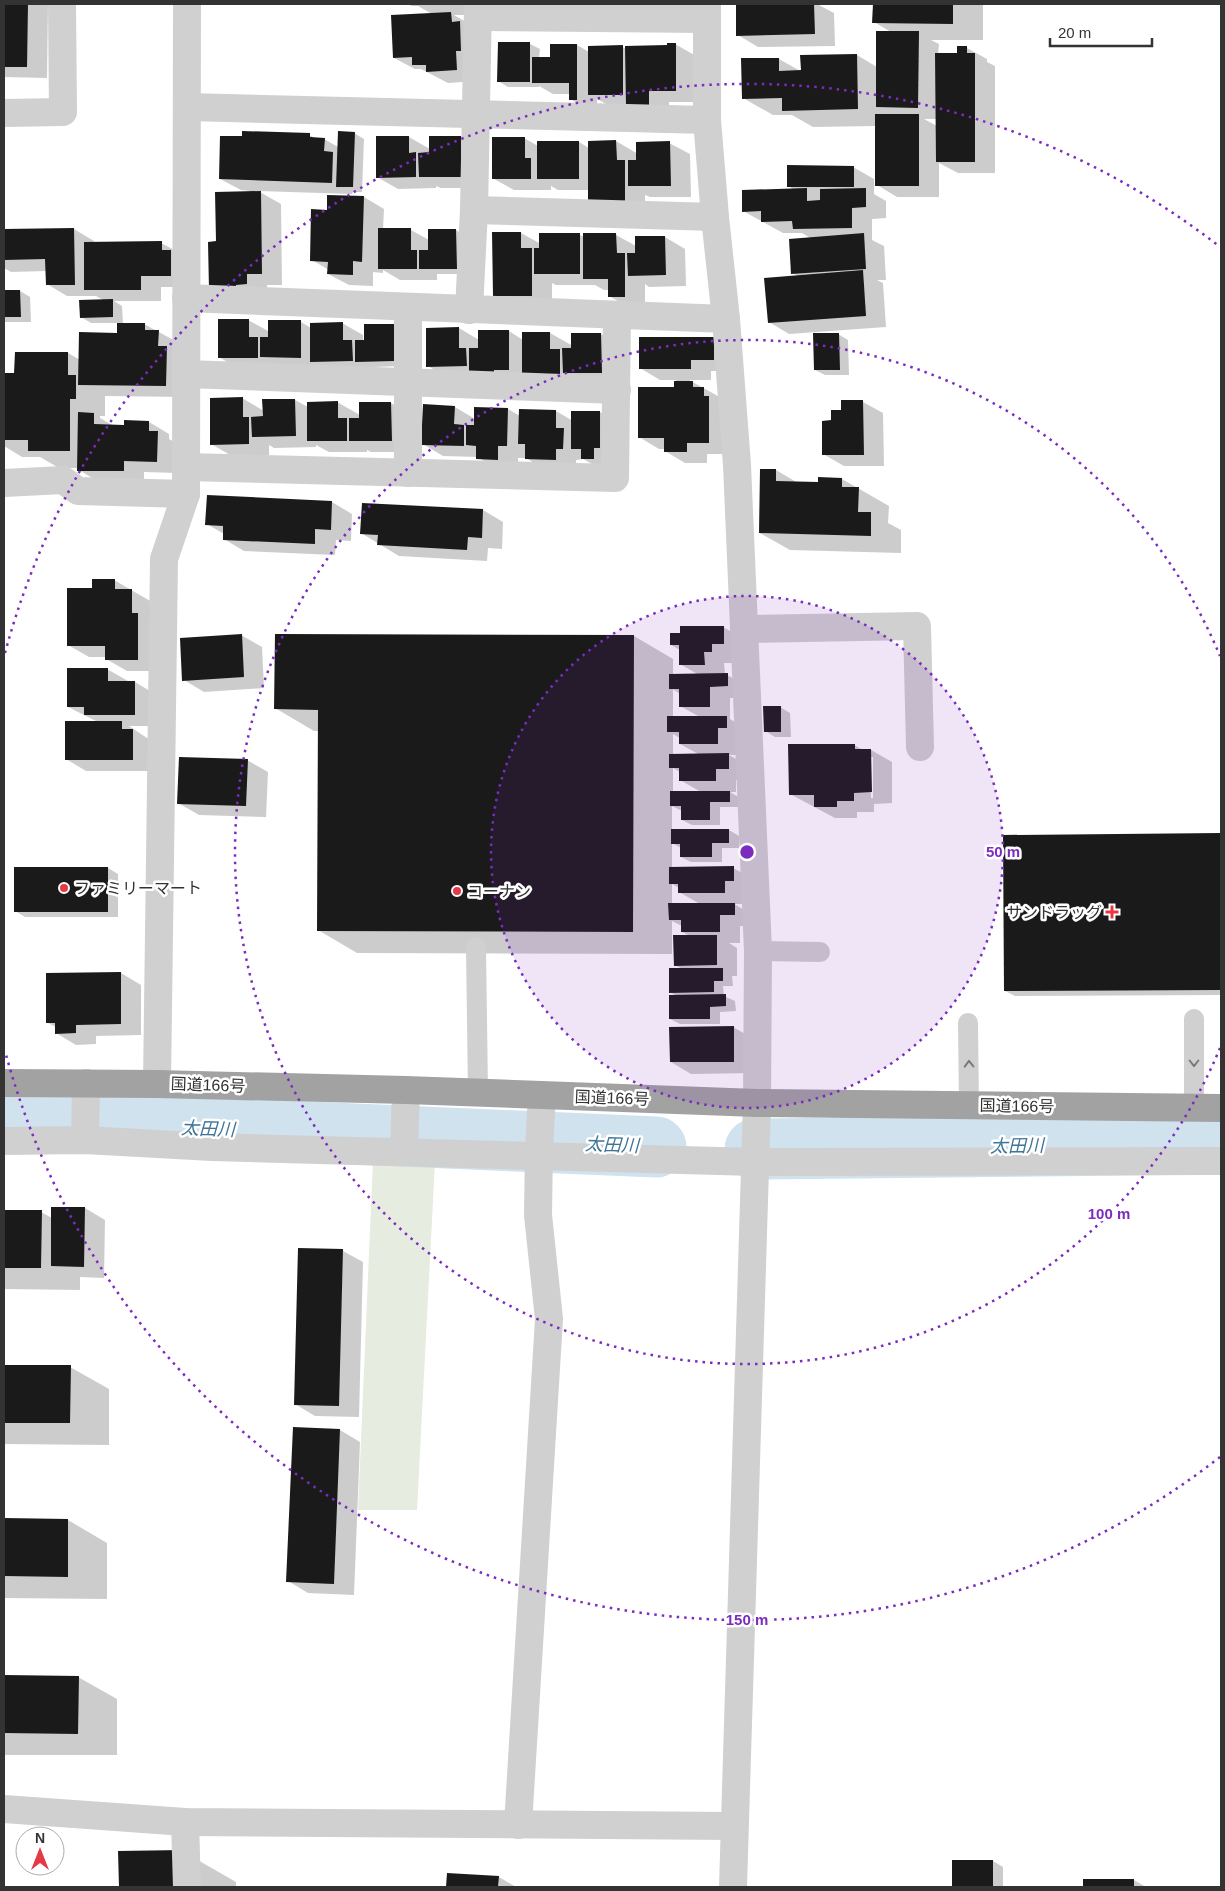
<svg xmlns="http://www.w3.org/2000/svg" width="1225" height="1891" font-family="Arial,'Noto Sans JP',sans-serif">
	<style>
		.green { fill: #e6ecdf }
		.shadow { fill: #0003; fill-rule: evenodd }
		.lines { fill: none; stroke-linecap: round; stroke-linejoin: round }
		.river { stroke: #cfe2ee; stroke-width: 61 }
		.building { fill: #1a1a1a }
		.service { stroke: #d0d0d0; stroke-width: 20 }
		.minor { stroke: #d0d0d0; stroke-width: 28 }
		.tertiary { stroke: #d0d0d0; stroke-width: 28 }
		.trunk { stroke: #a2a2a2; stroke-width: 28 }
		.oneway { stroke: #7a7a7a }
		.ring { fill: none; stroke: #7b2cbf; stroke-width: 2.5; stroke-dasharray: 2.5 5 }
		.poi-dot { fill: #e63946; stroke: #fff; stroke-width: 2 }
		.labels { text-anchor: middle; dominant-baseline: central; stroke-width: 5; stroke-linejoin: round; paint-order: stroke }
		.poi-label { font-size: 16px; fill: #333; stroke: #fff; text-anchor: start }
		.street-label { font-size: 16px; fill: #333; stroke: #fff }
		.water-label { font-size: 18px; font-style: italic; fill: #3f7597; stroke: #fff }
		.centre { fill: #7b2cbf; stroke: #fff; stroke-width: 2.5 }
		.ring-label { font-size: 15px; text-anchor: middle; font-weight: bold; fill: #7b2cbf; stroke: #fff; stroke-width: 5; stroke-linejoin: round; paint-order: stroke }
	</style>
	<rect width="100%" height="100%" fill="#fff"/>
	<polygon class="green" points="373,1161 435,1162 417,1510 358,1510"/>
	<g class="shadow">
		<polygon points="4,4 48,4 47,78 4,77"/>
		<polygon points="407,4 465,4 465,15 454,15 471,25 477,81 448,83 421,69 415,69 394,58 432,14 418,6 412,6"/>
		<polygon points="610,4 645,4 645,10 620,10"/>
		<polygon points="737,4 817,4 834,13 835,46 758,47 738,35"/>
		<path d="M874 4H983V40H931L939 44 938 54H958V48H967L987 59V62L995 66V173H958L939 163V197H897L877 185 876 126 813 127 792 115H773L743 98 779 59 802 72 857 55 877 67 891 32 874 22ZM924 119H937V126Z"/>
		<polygon points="530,44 540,49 539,58 551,58 551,45 577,45 589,52 622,47 627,49 668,46 675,44 696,56 696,102 669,102 669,117 610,106 597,99 597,111 591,111 570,99 570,94 553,94 539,86 539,87 508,87 498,81"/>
		<polygon points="354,133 364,139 362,192 353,192 352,194 258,191 281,204 282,285 267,285 267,295 230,300 250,191 241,190 220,179 309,135 317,139 324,139 338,147"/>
		<polygon points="409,137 430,149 460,137 481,149 481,188 441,188 436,186 436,188 398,189 377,177"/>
		<polygon points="524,138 538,146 538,142 579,142 589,148 616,141 638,154 669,143 690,154 691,197 650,197 645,195 645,215 589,190 558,190 551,186 551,190 514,190 494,179"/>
		<polygon points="853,167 874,179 874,194 886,201 886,218 872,219 872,240 884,246 886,280 877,280 883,283 886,327 789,334 769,322 798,276 792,273 812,239 802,233 783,233 743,211 795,190 788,186"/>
		<polygon points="364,197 384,209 383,230 411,230 429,240 456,230 466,236 466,274 437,274 437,280 400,280 383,270 383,273 373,272 373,286 349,285 328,274 329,270 312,260 328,211"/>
		<polygon points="74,229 94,241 94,243 161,243 182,254 191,287 161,287 161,301 114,301 122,306 123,324 144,324 179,343 186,397 105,396 105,416 100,416 100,418 114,426 125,426 125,422 149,422 169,434 169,439 178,444 177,473 144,472 144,482 99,482 79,470 79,468 59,468 40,457 22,457 4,446 4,374 16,374 68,353 80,360 119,334 119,323 91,323 81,317 105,301 96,296 67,296 47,284 47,271 11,272 4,268 4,230"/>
		<polygon points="521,233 541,244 580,235 584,237 616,235 636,246 636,237 665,237 685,249 686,286 649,287 645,284 645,308 630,308 609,296 609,290 604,290 595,285 556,285 552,283 552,307 514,307 494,295"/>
		<polygon points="4,291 20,291 30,297 31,322 4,322"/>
		<polygon points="248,320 270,332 301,322 311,328 342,323 363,335 363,341 394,326 404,331 404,366 372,367 373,372 239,369 219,357"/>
		<polygon points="459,328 479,340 509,331 523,340 550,333 573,346 573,335 601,334 622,346 622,384 448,378 428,366"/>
		<polygon points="838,334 848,340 849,375 825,375 815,370"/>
		<polygon points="714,339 734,371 711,371 711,380 689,380 725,400 729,454 707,454 707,463 685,463 665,451 665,449 659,449 639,437 676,389 676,380 660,380 640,368"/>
		<polygon points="242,398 264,411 295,400 308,407 337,402 360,415 391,403 411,415 412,452 371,452 367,450 367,452 329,452 316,445 316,447 274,448 269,445 269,455 232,456 211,444"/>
		<polygon points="863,402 883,413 884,466 844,466 823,454 832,422 843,411"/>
		<polygon points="455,407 475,419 508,409 520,416 556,411 573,421 600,412 610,418 604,464 592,464 583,459 576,460 576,471 546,470 526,458 518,458 518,471 498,470 478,457 443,456 423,444"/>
		<polygon points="761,470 776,470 798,483 820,484 842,479 889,506 888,523 901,530 901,553 790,550 760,533"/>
		<polygon points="332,502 352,514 351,541 336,540 335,555 244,551 224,539 224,534 207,524"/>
		<polygon points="363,504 483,510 503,522 502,549 488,548 487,561 399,556 361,533"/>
		<polygon points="114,580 152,602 158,671 127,671 106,659 106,657 89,657 68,645 93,589"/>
		<path d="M723 627 744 639 732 663H724L725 674 748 686V697L730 698V719L747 729 738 755H729L749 766V780H736V792H730L740 798V807H720V825H692L682 820V811L672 806V831L729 830 739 836V848H722V862H691L681 857V848L672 843V868H733L754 879 745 904H734L755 916V926H740V943H729L737 948V976H732L733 986H723L724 996 735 1001 736 1011 720 1012V1024H680L670 1019 677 996 670 992 682 969 675 965 690 936 682 932V926L672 921V954L357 953 318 930 319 731H314L275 708 276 635 634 636 673 659V675H699L680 664V650L671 645 681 634ZM673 689 680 694V706L700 717H673ZM673 734 680 738V744L700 755H673ZM673 768 680 772V780L701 792 673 793ZM672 884 679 888V892L700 904H672Z"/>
		<polygon points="241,635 262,647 264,688 204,692 184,680"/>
		<polygon points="107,669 128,681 135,682 155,694 155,726 129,726 153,742 153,771 86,771 66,759 98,722 68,707"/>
		<polygon points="780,707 790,713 791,737 775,737 765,731"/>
		<path d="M854 745 863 750H871L892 762V803L874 804V812H857V818H835L790 794ZM870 757H873V798H871Z"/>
		<polygon points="247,760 268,772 266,817 199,815 178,803"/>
		<polygon points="1221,834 1221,995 1015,996 1005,991 1004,836"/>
		<polygon points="108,868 118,874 118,917 25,917 15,911"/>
		<polygon points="121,973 141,985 141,1035 96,1036 96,1044 76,1045 56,1033 56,1027 48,1023"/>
		<polygon points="733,1027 754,1039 754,1073 691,1074 671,1062"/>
		<polygon points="85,1208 105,1220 104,1278 80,1277 80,1290 4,1289 4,1211 41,1212 52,1218"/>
		<polygon points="343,1251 363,1262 359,1417 315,1416 295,1404"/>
		<polygon points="4,1366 70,1367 109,1389 109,1445 4,1444"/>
		<polygon points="295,1428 340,1430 360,1442 354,1595 308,1593 288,1581"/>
		<polygon points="4,1520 68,1520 107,1543 107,1599 4,1598"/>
		<polygon points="4,1676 78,1677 117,1699 117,1755 4,1755"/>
		<polygon points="182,1851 236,1882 236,1887 120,1887 120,1852"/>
		<polygon points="993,1861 1003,1867 1003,1887 957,1887 953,1885"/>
		<polygon points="448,1875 499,1877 516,1887 447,1887"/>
		<polygon points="1084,1880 1134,1880 1146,1887 1084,1887"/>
	</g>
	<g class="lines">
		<g class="river">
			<polyline points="4,1121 147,1125 656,1147"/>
			<polyline points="755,1149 1221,1144"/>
		</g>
	</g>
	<g class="building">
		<polygon points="4,4 28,4 27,67 4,67"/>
		<polygon points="736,4 814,4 815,34 736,36"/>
		<polygon points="873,4 953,4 953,24 872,23"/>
		<polygon points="451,12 452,22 460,21 461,51 456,51 457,70 426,72 426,65 412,65 412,57 393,58 391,15"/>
		<polygon points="876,31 919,31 918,108 876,107"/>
		<polygon points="498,42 530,42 530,82 497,82"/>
		<polygon points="667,43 676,43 676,91 649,91 649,105 626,106 625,46 667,45"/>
		<polygon points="550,44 577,44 577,100 569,100 569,83 532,83 532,57 550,57"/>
		<polygon points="623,45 623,95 588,95 588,46"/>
		<polygon points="957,46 967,46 967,53 975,53 975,162 936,162 935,53 957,53"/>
		<polygon points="857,54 858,109 782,111 782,98 742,99 741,58 779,58 779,71 801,70 800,55"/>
		<rect x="875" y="114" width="44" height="72"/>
		<polygon points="242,131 310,133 310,137 325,138 324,151 333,152 332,183 219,179 220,136 242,136"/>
		<polygon points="338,131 355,132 353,187 336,187"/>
		<polygon points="376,136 409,136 409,153 416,152 416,177 376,178"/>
		<polygon points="429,136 461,136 461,177 419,177 418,153 429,152"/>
		<polygon points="492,137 525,137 525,158 531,158 531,179 492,179"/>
		<polygon points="616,140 617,160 625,160 625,204 588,204 588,141"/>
		<rect x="537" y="141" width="42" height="38"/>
		<polygon points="670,141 671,186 628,186 628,160 636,160 636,142"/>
		<polygon points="787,165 854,166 854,187 787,187"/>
		<polygon points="807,188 807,201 820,200 820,189 866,188 866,207 852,208 852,228 793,229 792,221 761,222 761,211 742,212 742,190"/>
		<polygon points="261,191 262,274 247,274 247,284 236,285 236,288 209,289 208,242 216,241 215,192"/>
		<polygon points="327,195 364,196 362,262 353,261 353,275 327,274 328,262 310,261 311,209 327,210"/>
		<polygon points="74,228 75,285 46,285 45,259 4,260 4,229"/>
		<polygon points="378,228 411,228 411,250 417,250 417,269 378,269"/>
		<polygon points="428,229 456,229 457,269 419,269 419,250 428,250"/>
		<polygon points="492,232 521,232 521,248 532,248 532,296 493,296"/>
		<polygon points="539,233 580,233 580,274 534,274 534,248 539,248"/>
		<polygon points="583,233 616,233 617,253 625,253 625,297 608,297 608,279 583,279"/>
		<polygon points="864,233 866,269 791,274 789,239"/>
		<polygon points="635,236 665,236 666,275 628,276 627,253 635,253"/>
		<polygon points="162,241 162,250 171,250 171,276 141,276 141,290 84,290 84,242"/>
		<polygon points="863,270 866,316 768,323 764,278"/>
		<polygon points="4,290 20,290 21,317 4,317"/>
		<polygon points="113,299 113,317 80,318 79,300"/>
		<polygon points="218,319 249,319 249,337 258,337 258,358 218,358"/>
		<polygon points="268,320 301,320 301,358 260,357 260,337 268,337"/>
		<polygon points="343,322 343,340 352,340 353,361 310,362 310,323"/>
		<polygon points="117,323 145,323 145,330 159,330 158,346 167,346 166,386 78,385 79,332 117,333"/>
		<polygon points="364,324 394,324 394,361 355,362 355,340 364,340"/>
		<polygon points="459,327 459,348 466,348 467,366 426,367 426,328"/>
		<polygon points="478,330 509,330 509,370 494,370 494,379 469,379 469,348 478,348"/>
		<polygon points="522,332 550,332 550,349 560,349 560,379 522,379"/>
		<polygon points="571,333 601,333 602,373 563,373 562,348 571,348"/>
		<polygon points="813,333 839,333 840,370 814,370"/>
		<polygon points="639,337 714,337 714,360 691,360 691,369 639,369"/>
		<polygon points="15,352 68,352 68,375 76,375 76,399 70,399 70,451 28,451 28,440 4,440 4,373 14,373"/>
		<polygon points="674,381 693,381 693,387 704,387 704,396 709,396 709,443 687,443 687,452 664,452 664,438 638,438 638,387 674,387"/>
		<polygon points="243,397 243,417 249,417 249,444 210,445 210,398"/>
		<polygon points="262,399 295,399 296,436 252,437 251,417 263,416"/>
		<polygon points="841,400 863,400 864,455 822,455 822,421 831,420 831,410 841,410"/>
		<polygon points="338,401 338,418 347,418 347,441 307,441 307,402"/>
		<polygon points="359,402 391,402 392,441 349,441 349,418 359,418"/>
		<polygon points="423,404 455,406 454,424 464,425 464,446 421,445"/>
		<polygon points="474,407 508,408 507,446 498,446 498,460 476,459 476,446 466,445 466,425 474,425"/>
		<polygon points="519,409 556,410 556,428 564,428 563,449 556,449 556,460 525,459 525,444 518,444"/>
		<polygon points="571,411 600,411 600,448 594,448 594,459 581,459 581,449 571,449"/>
		<polygon points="78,412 94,413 94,424 124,425 124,420 149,421 149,431 158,431 157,462 124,461 124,471 77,471"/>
		<polygon points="760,469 776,469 776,481 818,482 818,477 842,478 842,487 859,487 858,512 871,512 871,536 759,533"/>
		<polygon points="207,495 332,501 331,530 315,529 315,544 223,540 223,526 205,525"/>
		<polygon points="362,503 483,509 482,538 468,537 467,550 377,545 378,535 360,534"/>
		<polygon points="92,579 115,579 115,589 132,589 132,613 138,613 138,660 105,660 105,646 67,646 67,588 92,588"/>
		<polygon points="680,626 724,626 724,644 712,644 712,652 704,652 705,665 679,665 679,645 670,645 670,633 680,633"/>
		<polygon points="242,634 244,677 182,681 180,638"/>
		<polygon points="275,634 634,635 633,932 317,931 318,710 274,709"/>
		<polygon points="67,668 108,668 108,681 135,681 135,715 84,715 84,707 67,707"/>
		<polygon points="728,673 728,686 710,687 710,707 679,707 679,689 669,689 669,674"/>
		<polygon points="763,706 781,706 781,732 764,732"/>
		<polygon points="667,716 727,716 727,728 718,728 718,744 679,744 679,732 667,732"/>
		<polygon points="65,721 122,721 122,729 133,729 133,760 65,760"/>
		<polygon points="788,744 855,744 855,749 871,749 872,792 854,793 854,801 837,801 837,807 814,807 814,795 789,795"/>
		<polygon points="729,753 729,769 716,769 716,781 679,781 679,768 669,768 669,754"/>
		<polygon points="179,757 248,759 246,806 177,804"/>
		<polygon points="670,791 730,791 730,802 710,802 710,820 681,820 681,806 670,806"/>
		<polygon points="671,829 729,829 729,843 712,843 712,857 680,857 680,844 671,844"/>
		<polygon points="1221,833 1221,990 1004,991 1003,835"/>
		<polygon points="734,866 734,881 725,881 725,893 678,893 678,884 669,884 669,867"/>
		<rect x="14" y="867" width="94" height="45"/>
		<polygon points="668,903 735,903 735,915 720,915 720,932 681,932 681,920 669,920"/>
		<polygon points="673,935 717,935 717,965 674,966"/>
		<polygon points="669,968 723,968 723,981 714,981 714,992 669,993"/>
		<polygon points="121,972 121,1024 76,1025 76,1033 55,1034 55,1023 46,1023 46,973"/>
		<polygon points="726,994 726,1006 710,1007 710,1019 669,1019 669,995"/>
		<polygon points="734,1026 734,1062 670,1062 669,1027"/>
		<polygon points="51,1207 85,1207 84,1267 51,1266"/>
		<polygon points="4,1210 42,1210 41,1268 4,1268"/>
		<polygon points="298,1248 343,1249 339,1406 294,1405"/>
		<polygon points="4,1365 71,1365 70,1423 4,1423"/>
		<polygon points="293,1427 340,1429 334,1584 286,1582"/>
		<polygon points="4,1518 68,1519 68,1577 4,1576"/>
		<polygon points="4,1675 79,1676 78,1734 4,1733"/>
		<polygon points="183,1850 184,1887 119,1887 118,1851"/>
		<rect x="952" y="1860" width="41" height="26"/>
		<polygon points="447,1873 499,1876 498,1887 446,1887"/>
		<rect x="1083" y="1879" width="51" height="8"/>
	</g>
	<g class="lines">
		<g class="service">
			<polyline points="476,947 478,1093"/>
			<polyline points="758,951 820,952"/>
			<polyline points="1194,1019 1194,1108"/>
			<polyline points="968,1023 969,1106"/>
		</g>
		<g class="minor">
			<polyline points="707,4 707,120 715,217 726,319 737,465 758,951 757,1103"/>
			<polyline points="478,17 707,19"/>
			<polyline points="187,107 707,120"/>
			<polyline points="4,113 63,112 62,4"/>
			<polyline points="474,210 715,217"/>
			<polyline points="186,298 726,319"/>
			<polyline points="408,307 408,473"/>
			<polyline points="469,310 474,210 478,4"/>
			<polyline points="186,374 617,390"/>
			<polyline points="186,467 615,478 617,315"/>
			<polyline points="4,483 63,480 78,491 186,494"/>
			<polyline points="744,629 917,626 920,747"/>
			<polyline points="157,1084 164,559 186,494 187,4"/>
			<polyline points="85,1140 86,1083"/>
			<polyline points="4,1141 85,1140 212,1147 755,1162 1221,1161"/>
			<polyline points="404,1152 406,1090"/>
			<polyline points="4,1809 185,1822 733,1826"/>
			<polyline points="185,1822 187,1887"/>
			<polyline points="518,1825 549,1319 538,1215 539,1149 542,1095"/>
		</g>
		<polyline class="tertiary" points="733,1887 757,1103"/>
		<polyline class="trunk" points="4,1083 157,1084 406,1090 757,1103 1221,1108"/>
	</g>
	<defs><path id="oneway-chevron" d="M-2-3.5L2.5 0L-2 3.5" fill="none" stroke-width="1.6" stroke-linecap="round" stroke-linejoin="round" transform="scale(1.25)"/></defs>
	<g class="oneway">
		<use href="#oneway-chevron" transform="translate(1194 1063) rotate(90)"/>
		<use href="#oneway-chevron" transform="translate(969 1064) rotate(-91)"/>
	</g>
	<circle cx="747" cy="852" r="256" fill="#7b2cbf" fill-opacity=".12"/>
	<g class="ring">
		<circle cx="747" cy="852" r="256"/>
		<path d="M1220 1048A512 512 0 1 1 1220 656"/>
		<path d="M1220 1457A768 768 0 0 1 5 1051M5 653A768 768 0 0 1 1220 247"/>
	</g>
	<g class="poi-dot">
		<circle cx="64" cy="888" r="5"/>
		<circle cx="457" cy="891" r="5"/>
		<path d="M1109.5 904.5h5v5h5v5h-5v5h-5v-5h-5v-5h5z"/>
	</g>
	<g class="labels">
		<g class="poi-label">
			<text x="74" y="888">ファミリーマート</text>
			<text x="467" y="891">コーナン</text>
			<text x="1102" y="912" text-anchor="end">サンドラッグ</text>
		</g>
		<g class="street-label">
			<text transform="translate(208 1085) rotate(2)">国道166号</text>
			<text transform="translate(612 1098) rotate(2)">国道166号</text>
			<text transform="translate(1017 1106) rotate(1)">国道166号</text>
		</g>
		<g class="water-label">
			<text transform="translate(208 1129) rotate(2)">太田川</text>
			<text transform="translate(612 1145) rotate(2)">太田川</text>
			<text transform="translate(1017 1146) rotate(-1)">太田川</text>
		</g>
	</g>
	<circle cx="747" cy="852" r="8" class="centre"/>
	<g class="ring-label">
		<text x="1003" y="857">50 m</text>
		<text x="1109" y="1219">100 m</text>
		<text x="747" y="1625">150 m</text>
	</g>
	<rect width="1225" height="1891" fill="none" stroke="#333333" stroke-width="10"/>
	<g transform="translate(40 1851)"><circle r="24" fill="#ffffff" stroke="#adadad"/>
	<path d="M0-4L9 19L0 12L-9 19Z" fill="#e63946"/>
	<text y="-8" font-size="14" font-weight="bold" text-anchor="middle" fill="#333333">N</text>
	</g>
	<path d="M1050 38v8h102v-8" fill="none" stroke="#333333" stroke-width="2.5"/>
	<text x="1058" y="38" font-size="15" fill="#333333" stroke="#ffffff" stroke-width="4" paint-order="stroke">20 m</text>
</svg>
